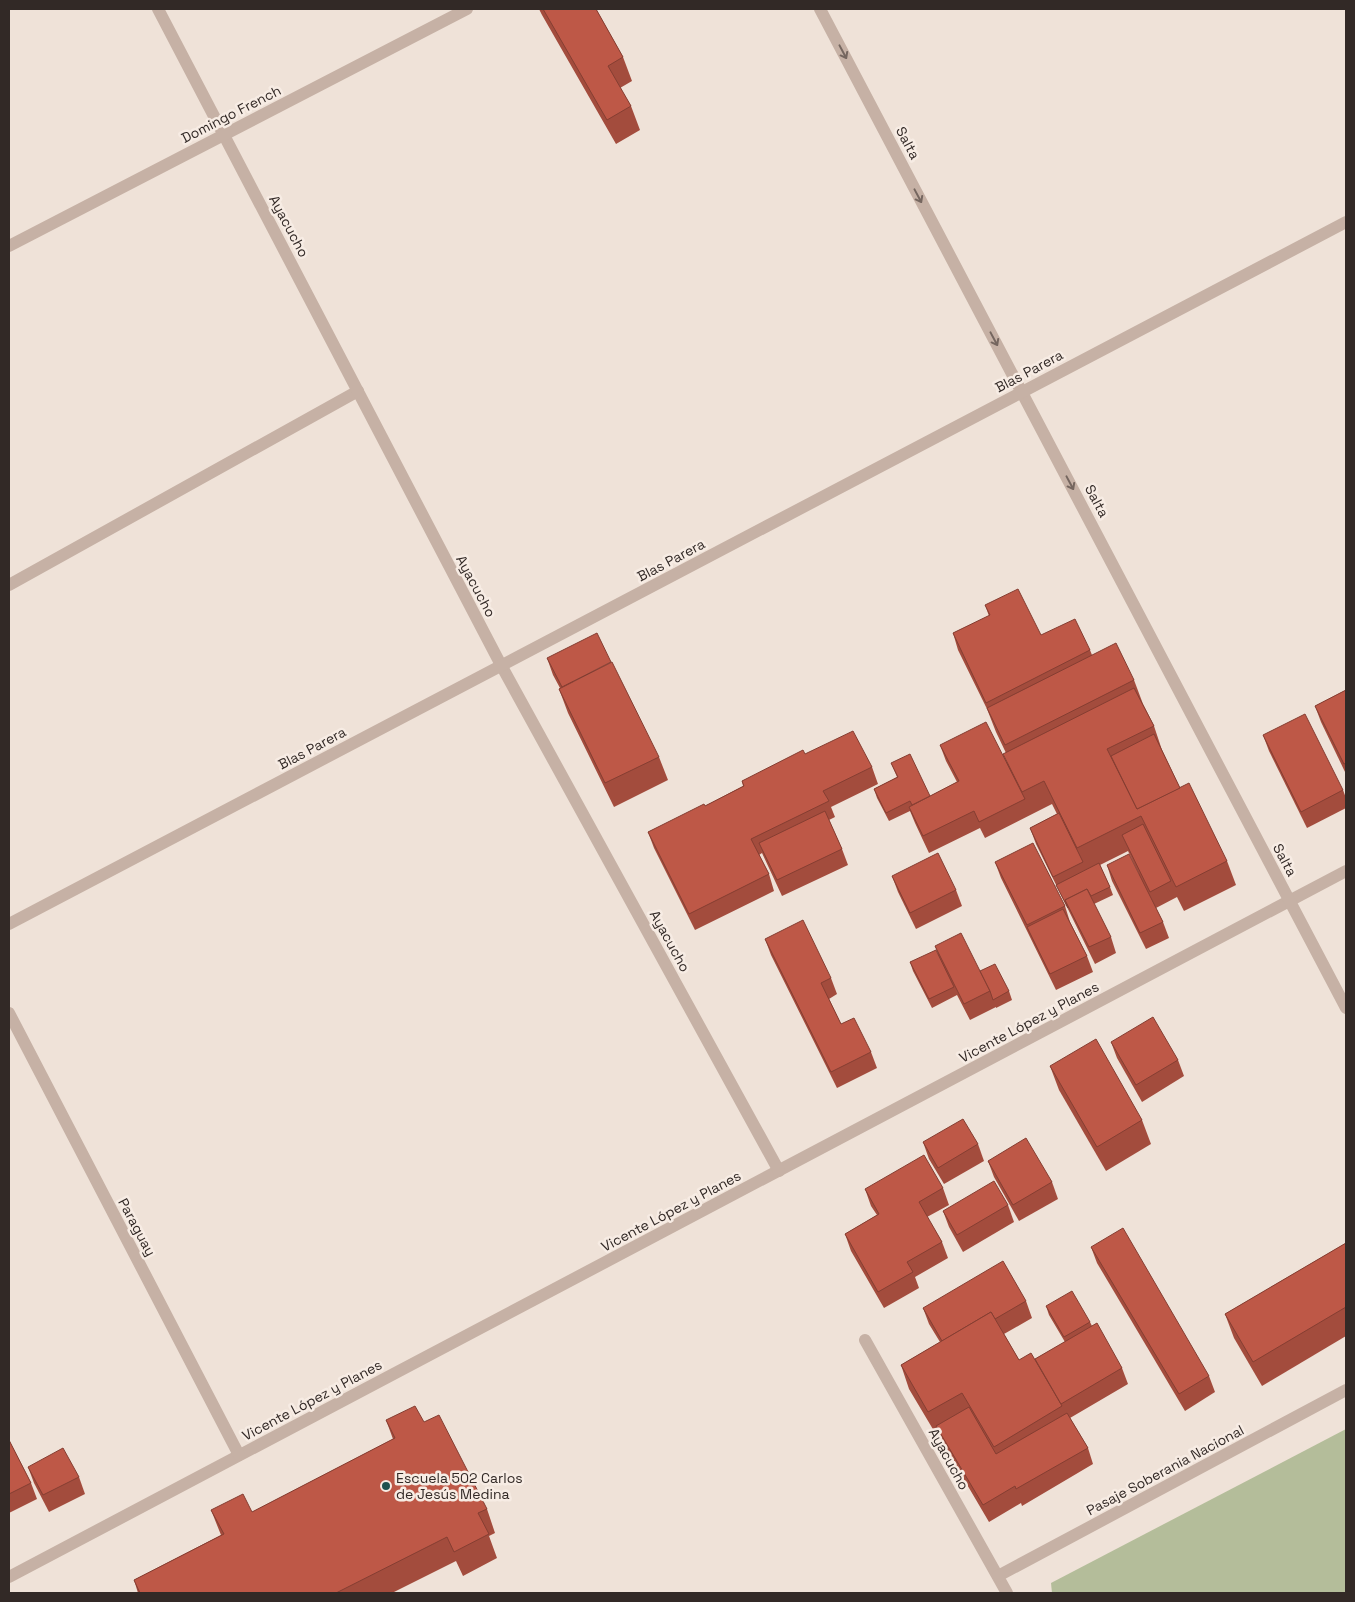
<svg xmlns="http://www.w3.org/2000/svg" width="1355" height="1602" font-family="'Space Grotesk',sans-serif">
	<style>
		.green { fill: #b4bd9a }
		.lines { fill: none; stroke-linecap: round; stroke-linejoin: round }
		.service { stroke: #c6b1a5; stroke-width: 12 }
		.minor { stroke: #c6b1a5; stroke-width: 12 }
		.wall { fill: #a34c3d }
		.building { fill: #be5847; stroke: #853e32 }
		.oneway { stroke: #75665f }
		.poi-dot { fill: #1f514f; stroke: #f7ece4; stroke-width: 2 }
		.labels { text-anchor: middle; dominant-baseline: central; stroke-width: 5; stroke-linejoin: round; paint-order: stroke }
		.street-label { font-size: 14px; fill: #322926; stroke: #f7ece4 }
		.poi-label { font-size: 14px; fill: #322926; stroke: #f7ece4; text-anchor: start }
	</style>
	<rect width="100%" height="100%" fill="#efe2d8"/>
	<polygon class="green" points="1346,1429 1346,1593 1052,1593 1051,1583"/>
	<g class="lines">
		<g class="service">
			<polyline points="9,585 358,391"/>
			<polyline points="865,1340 1007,1593"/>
			<polyline points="998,1576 1346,1390"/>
			<polyline points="9,1577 1346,871"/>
		</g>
		<g class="minor">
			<polyline points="158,9 501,665 779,1171"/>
			<polyline points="820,9 1346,1008"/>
			<polyline points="9,246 467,9"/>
			<polyline points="9,924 1346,222"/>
			<polyline points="9,1013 239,1455"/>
		</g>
	</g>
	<g class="wall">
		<polygon points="539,9 596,9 623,57 632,81 620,88 631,106 640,130 616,144 542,15"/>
		<polygon points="985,605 1041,635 1090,650 1092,655 1134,680 1143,704 1154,726 1162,750 1180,788 1227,861 1236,885 1184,911 1177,897 1156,908 1163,922 1169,938 1146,949 1112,881 1107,865 1139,874 1128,851 1100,865 1110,887 1113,895 1094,904 1111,937 1116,953 1095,964 1036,844 1030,828 1057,814 1052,804 985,838 980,828 929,853 915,823 910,811 889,821 877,798 874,789 897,777 891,763 930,796 957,782 946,761 940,745 1007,763 1003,754 1006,753 996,732 987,709 958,650 953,633 989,616"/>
		<polygon points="547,658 659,757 668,780 614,807 568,713 559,689 560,688 553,675"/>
		<polygon points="1346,690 1346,774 1321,722 1315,706"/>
		<polygon points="1263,735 1343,790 1346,798 1346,808 1307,828 1269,751"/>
		<polygon points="805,754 872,767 878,784 831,807 835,817 829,820 842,849 848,865 782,896 762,853 759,855 769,874 774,891 695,930 654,848 648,832 705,806 743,786 742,781"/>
		<polygon points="995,862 1065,906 1070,922 1087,956 1093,972 1056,990 1001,878"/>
		<polygon points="892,876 956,890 962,906 916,929 898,892"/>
		<polygon points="765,939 831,978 837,994 829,999 841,1024 871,1052 877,1068 837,1088 771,955"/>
		<polygon points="935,946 980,971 1009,991 1012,1000 996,1008 996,1007 970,1020 957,995 932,1008 913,971 910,962 938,954"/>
		<polygon points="1111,1042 1178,1060 1184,1076 1142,1102 1117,1058"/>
		<polygon points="1050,1066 1142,1120 1151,1144 1106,1171 1059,1090"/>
		<polygon points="923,1142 978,1144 984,1161 944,1184 929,1159"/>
		<polygon points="988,1161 1052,1182 1058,1199 1019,1221 994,1177"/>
		<polygon points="943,1188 949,1205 927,1217 942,1242 948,1258 915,1277 919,1288 884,1308 851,1251 845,1234 877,1215 871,1206 865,1189"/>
		<polygon points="1008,1205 1014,1222 963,1252 949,1227 943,1211"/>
		<polygon points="1346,1243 1346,1336 1262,1386 1234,1338 1225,1314"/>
		<polygon points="1091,1247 1209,1376 1215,1392 1185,1411 1097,1263"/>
		<polygon points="1026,1301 1032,1318 1004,1334 1019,1360 1035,1359 1065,1342 1049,1315 1046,1306 1090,1322 1092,1326 1122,1368 1128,1384 1070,1418 1088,1448 1093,1464 1022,1506 1021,1503 989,1522 942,1442 940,1435 937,1436 909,1389 901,1365 940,1342 929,1324 923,1308"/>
		<polygon points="386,1420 424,1422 487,1509 495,1533 489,1536 497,1558 463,1576 456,1561 392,1593 138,1593 134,1580 221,1535 211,1510 252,1512 393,1439"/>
		<polygon points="9,1440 31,1483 37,1499 9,1513"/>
		<polygon points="28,1467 79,1477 85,1494 49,1512 34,1483"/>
	</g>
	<g class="building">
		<polygon points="543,9 596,9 623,57 608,66 631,106 607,120"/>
		<polygon points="1018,589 1041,635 1075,619 1090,650 986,703 953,633 990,615 985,605"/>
		<polygon points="597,633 611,662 562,687 547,658"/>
		<polygon points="1116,643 1134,680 1005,745 987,708"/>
		<polygon points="612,662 659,757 605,783 559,689"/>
		<polygon points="1134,688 1154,726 1107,749 1137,809 1189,783 1227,861 1176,887 1141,816 1077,848 1044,781 1022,792 1003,754"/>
		<polygon points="1346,690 1346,763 1344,764 1315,706"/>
		<polygon points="1305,714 1343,790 1301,812 1263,735"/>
		<polygon points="986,722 1025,799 979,822 974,811 923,836 909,807 959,781 940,745"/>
		<polygon points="853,731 872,767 823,791 829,801 751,839 769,874 689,914 648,832 704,804 705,806 744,786 742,781 803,750 805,754"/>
		<polygon points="1154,734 1180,788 1137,809 1111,756"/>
		<polygon points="910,754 930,796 912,805 910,801 886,813 874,789 898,777 891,763"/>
		<polygon points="825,811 842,849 777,880 759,843"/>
		<polygon points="1059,813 1083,862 1053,877 1030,828"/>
		<polygon points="1143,824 1171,881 1150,892 1122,835"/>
		<polygon points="1033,843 1065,906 1027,925 995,862"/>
		<polygon points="938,853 956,890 910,913 892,876"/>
		<polygon points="1129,854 1163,922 1140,933 1107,865"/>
		<polygon points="1099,863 1110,887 1091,896 1087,889 1065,900 1068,908 1056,885"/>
		<polygon points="1087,889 1111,937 1089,947 1065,900"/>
		<polygon points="1063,909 1087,956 1050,974 1027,927"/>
		<polygon points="803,920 831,978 821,983 841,1024 854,1018 871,1052 831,1072 765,939"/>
		<polygon points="961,933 990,991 964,1004 935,946"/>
		<polygon points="936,950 954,987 929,999 910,962"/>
		<polygon points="995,964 1009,991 993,1000 990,991 980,971"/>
		<polygon points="1153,1017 1178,1060 1136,1085 1111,1042"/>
		<polygon points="1096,1039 1142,1120 1097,1147 1050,1066"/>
		<polygon points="963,1119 978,1144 938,1168 923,1142"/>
		<polygon points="1026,1138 1052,1182 1013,1205 988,1161"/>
		<polygon points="924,1155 943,1188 919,1202 942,1242 907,1262 913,1272 878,1292 845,1234 879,1214 865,1189"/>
		<polygon points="994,1181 1008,1205 957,1235 943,1211"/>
		<polygon points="1123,1228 1209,1376 1179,1394 1091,1247"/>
		<polygon points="1346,1243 1346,1307 1253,1362 1225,1314"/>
		<polygon points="1003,1261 1026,1301 995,1319 991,1312 942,1341 923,1308"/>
		<polygon points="1072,1291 1090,1322 1064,1337 1046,1306"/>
		<polygon points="991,1312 1019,1360 1031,1353 1062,1406 994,1447 962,1393 928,1412 901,1365"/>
		<polygon points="1097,1323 1122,1368 1061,1404 1035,1359"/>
		<polygon points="415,1406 424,1422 439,1415 487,1509 478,1513 489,1534 454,1552 447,1537 336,1593 140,1593 134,1580 224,1534 211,1510 243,1494 252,1512 395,1438 386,1420"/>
		<polygon points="969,1407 996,1454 1067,1413 1088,1448 1016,1489 1015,1486 983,1505 936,1426"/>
		<polygon points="9,1440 31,1483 9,1494"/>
		<polygon points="63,1448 79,1477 43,1495 28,1467"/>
	</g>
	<defs><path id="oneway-shaft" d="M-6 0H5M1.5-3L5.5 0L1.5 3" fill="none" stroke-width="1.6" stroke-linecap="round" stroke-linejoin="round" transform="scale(1.25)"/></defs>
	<g class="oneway">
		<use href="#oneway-shaft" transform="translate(843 52) rotate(62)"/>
		<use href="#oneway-shaft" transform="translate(918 196) rotate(62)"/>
		<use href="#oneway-shaft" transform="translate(994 339) rotate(62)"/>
		<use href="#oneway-shaft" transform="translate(1070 483) rotate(62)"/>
	</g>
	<circle class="poi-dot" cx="386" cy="1486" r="5"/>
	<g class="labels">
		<g class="street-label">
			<text transform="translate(231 114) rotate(-27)">Domingo French</text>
			<text transform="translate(908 143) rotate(62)">Salta</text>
			<text transform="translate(289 226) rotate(62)">Ayacucho</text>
			<text transform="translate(1029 371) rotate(-28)">Blas Parera</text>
			<text transform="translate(1097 501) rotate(62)">Salta</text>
			<text transform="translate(671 560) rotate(-28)">Blas Parera</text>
			<text transform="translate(476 586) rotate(62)">Ayacucho</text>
			<text transform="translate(312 748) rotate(-28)">Blas Parera</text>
			<text transform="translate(1285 860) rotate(62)">Salta</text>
			<text transform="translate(670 941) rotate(61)">Ayacucho</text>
			<text transform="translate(1029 1022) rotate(-28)">Vicente López y Planes</text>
			<text transform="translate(671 1211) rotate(-28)">Vicente López y Planes</text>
			<text transform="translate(137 1227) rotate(62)">Paraguay</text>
			<text transform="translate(312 1400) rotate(-28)">Vicente López y Planes</text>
			<text transform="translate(949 1459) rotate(61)">Ayacucho</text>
			<text transform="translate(1165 1470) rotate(-28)">Pasaje Soberania Nacional</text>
		</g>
		<g class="poi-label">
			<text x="396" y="1478">Escuela 502 Carlos<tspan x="396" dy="16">de Jesús Medina</tspan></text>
		</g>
	</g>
	<rect width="1355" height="1602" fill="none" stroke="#322926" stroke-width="20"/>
</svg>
